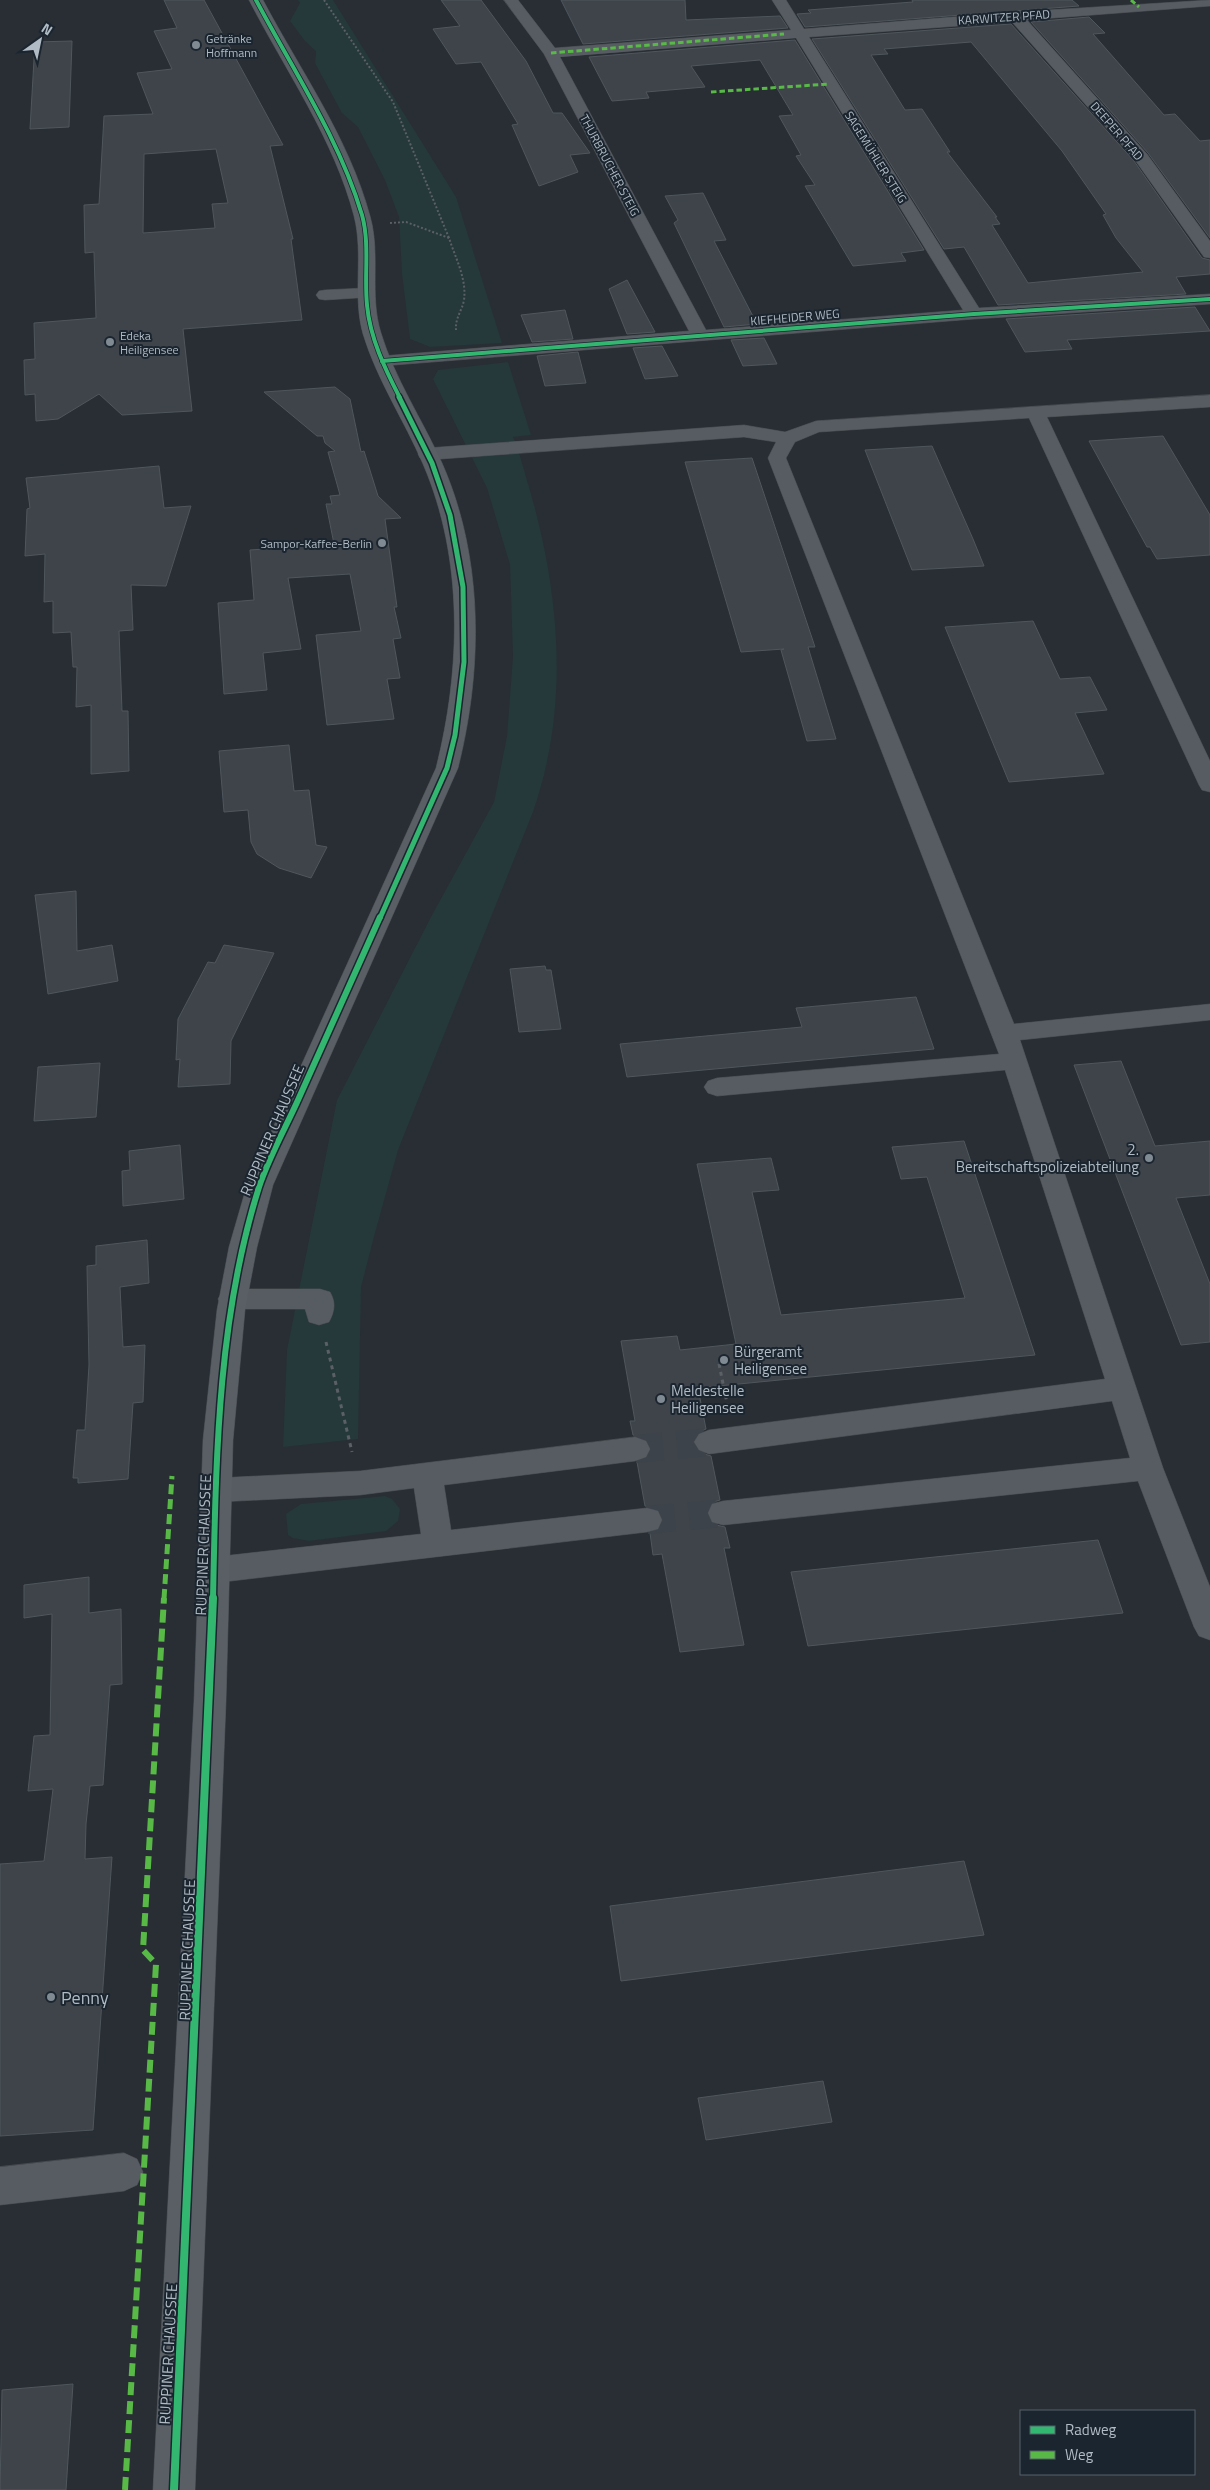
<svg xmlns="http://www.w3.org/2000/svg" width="1210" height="2490" font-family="'Titillium Web',sans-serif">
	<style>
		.green { fill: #25383a }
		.building { fill: #3f444a; stroke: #4f565c; fill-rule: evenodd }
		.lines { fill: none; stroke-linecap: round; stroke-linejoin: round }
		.minor-tunnel { stroke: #3c434a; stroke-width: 28; stroke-dasharray: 28 14; stroke-linecap: butt }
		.minor-casing { stroke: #464a4f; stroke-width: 1 }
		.major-casing { stroke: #454b51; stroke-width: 1 }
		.path-far1 { stroke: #5a6066; stroke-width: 2; stroke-dasharray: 2 2; stroke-linecap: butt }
		.path { stroke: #5a6066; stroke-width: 3; stroke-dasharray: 4 4; stroke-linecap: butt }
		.minor { fill: #575c62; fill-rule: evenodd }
		.major { fill: #595f64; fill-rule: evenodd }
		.quiet-far2 { stroke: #58b947; stroke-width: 3; stroke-dasharray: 5.5 3; stroke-linecap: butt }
		.quiet-far1 { stroke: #58b947; stroke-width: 5; stroke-dasharray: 10 5; stroke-linecap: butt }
		.quiet { stroke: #58b947; stroke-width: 6; stroke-dasharray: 13 6; stroke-linecap: butt }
		.cycleway-far3-casing { stroke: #1b252f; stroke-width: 5.5 }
		.cycleway-far2-casing { stroke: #1b252f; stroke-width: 8 }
		.cycleway-far1-casing { stroke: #1b252f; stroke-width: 9 }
		.cycleway-casing { stroke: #1b252f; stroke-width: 11 }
		.cycleway-far3 { stroke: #33b770; stroke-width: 4 }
		.cycleway-far2 { stroke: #33b770; stroke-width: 5 }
		.cycleway-far1 { stroke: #33b770; stroke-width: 6 }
		.cycleway { stroke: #33b770; stroke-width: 8 }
		.poi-dot { fill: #808a93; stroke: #1b252f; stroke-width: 2 }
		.labels { text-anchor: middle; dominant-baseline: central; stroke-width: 4; stroke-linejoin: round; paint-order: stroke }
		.far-street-label { font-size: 12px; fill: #b0bbc6; stroke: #1b252f }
		.far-poi-label { font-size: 12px; fill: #b0bbc6; stroke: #1b252f; text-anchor: start }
		.street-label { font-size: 15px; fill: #b0bbc6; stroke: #1b252f }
		.poi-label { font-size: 15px; fill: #b0bbc6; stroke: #1b252f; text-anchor: start }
		.near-poi-label { font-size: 18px; fill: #b0bbc6; stroke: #1b252f; text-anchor: start }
	</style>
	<rect width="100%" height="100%" fill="#282e34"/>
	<g class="green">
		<polygon points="298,0 333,0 456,197 502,343 430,347 410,339 402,274 399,217 385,180 358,127 342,113 315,63 316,51 305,41 290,21 300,3"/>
		<path d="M508 362 531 435 513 437C520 453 524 471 529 487 560 593 570 706 533 812L398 1150 375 1233 361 1287 358 1439 283 1447 287 1350 337 1100 432 915 494 802 507 736 513 656 510 565 487 488 433 379 438 370Z"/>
		<polygon points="385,1496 392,1499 400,1509 398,1521 386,1531 309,1541 293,1538 288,1535 286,1514 301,1504"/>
	</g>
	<g class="building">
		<path d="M164 0H204L283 145 270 146 293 239H291L302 320 183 329 192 411 122 415 99 394 58 419 36 421 35 394 25 395 24 360 35 359 34 323 96 318 94 252 85 253 84 205 99 204 104 116 153 114 137 73 172 69 154 31 177 28ZM216 149 228 203 212 204 215 228 143 233 144 154Z"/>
		<polygon points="441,0 481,0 526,61 553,113 562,113 590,153 570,155 578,172 539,186 512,125 518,124 481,62 456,64 433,29 460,26"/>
		<polygon points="561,0 685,0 686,20 780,16 788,28 583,44"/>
		<polygon points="912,0 1072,0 1079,6 805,27 797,14 811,13 808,10 913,2"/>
		<polygon points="1089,17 1105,33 1093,34 1164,115 1175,114 1200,141 1210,140 1210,238 1148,153 1031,22"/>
		<path d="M1011 24 1134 161 1202 258 1210 260V274L1176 277 1186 294 998 305 964 247 944 249 812 39ZM971 42 1062 151 1106 214 1103 215 1116 238 1143 272 1028 283 992 225 1000 224 995 217H997L947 152H950L922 109 905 110 871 55 888 54 884 49Z"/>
		<polygon points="795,40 924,250 901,253 906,261 853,266 805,186 815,185 796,156 801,155 779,116 793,115 760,60 691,66 705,87 646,92 649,98 612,101 589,57"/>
		<polygon points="72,41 69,127 30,129 35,42"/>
		<polygon points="703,193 726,240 714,241 757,324 724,327 674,223 678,220 665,196"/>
		<polygon points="627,280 655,332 627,334 609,289"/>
		<polygon points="1195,307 1210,331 1067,340 1072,349 1025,352 1006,319"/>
		<polygon points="565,310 573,339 532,342 521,315"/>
		<polygon points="764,338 777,364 743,366 731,340"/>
		<polygon points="662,346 678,376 645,379 633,348"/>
		<polygon points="578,352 586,383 545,386 537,356"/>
		<polygon points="335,387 350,399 361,452 364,451 378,496 401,518 385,519 397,607 394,607 401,638 393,639 400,678 387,679 394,719 327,725 316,635 361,631 350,574 288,578 301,649 263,653 267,690 224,694 218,603 254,600 250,550 334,544 326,504 332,504 330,496 340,495 328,452 335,451 325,443 323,436 317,436 264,392"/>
		<polygon points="1163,436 1210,515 1210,555 1157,559 1150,547 1147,547 1089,441"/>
		<polygon points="932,446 973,539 984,566 912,570 865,450"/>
		<polygon points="752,458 815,647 808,647 836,739 807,741 781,650 784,649 741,652 685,462"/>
		<polygon points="159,466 164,508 191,506 166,586 131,585 133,630 119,631 122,711 128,711 129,771 91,774 91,705 76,707 77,667 73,667 71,632 53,633 53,601 44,602 45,554 25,556 27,509 30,508 26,478"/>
		<polygon points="1033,621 1060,679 1090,677 1107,710 1075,713 1104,774 1009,782 945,627"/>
		<polygon points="289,745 294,791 309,790 316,845 327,847 311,878 279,868 257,854 251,842 248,810 224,812 219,751"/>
		<polygon points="76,891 77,951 112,945 118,981 48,994 35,895"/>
		<polygon points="224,945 274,953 231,1041 230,1084 178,1087 180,1059 176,1060 178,1019 208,962 215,963"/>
		<polygon points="545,966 546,970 551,970 561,1029 519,1032 510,969"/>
		<polygon points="916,997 934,1049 627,1077 620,1044 802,1027 796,1008"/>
		<polygon points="1121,1061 1155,1146 1210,1141 1210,1195 1176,1198 1210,1284 1210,1342 1181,1345 1074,1065"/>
		<polygon points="100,1063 96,1117 34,1121 38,1067"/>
		<polygon points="964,1141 1035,1355 698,1388 706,1429 697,1433 692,1443 698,1452 711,1456 720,1500 710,1503 706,1514 712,1524 725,1527 730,1548 724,1548 744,1645 680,1652 662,1554 653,1555 650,1533 660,1530 664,1519 658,1509 645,1506 637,1462 648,1458 652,1448 647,1439 633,1435 630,1421 635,1421 621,1341 677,1336 680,1350 736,1344 697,1164 771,1158 779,1190 752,1192 781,1315 965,1298 927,1177 901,1179 892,1147"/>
		<polygon points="180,1145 184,1199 123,1206 122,1171 130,1170 129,1151"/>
		<polygon points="147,1240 149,1283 120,1287 123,1347 145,1345 143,1402 133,1403 128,1479 78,1483 78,1478 73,1478 77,1430 85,1430 89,1365 87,1266 96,1265 96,1246"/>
		<polygon points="1098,1540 1123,1613 808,1646 791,1572"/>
		<polygon points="89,1577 89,1613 121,1609 122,1684 110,1685 103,1785 90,1786 86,1824 85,1859 112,1857 93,2130 0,2136 0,1864 44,1861 53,1789 28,1791 34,1736 50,1735 52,1614 24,1618 24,1585"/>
		<polygon points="964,1861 984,1935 621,1981 610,1906"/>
		<polygon points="823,2081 832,2122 706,2140 698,2098"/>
		<polygon points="73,2384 66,2490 0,2490 2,2390"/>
	</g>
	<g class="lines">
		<g class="minor-tunnel">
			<polyline points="635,1449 709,1442"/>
			<polyline points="647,1520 723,1513"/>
		</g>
		<g class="minor-casing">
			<g id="minor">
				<path d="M504 0H518L555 48 791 30 772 0H786L804 29 1015 12 1210 0V6L1027 20 1147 154 1210 241V258L1204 257 1135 160 1012 22 809 37 979 308 1210 294V304L974 319 382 366 376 365 373 361 376 357 382 356 689 331 544 54ZM796 38 963 310 706 330 560 57Z"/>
				<polygon points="366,288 372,289 375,293 372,297 325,300 319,299 316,295 319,291 325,290"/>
				<polygon points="1210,395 1210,407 1047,417 1210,761 1210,792 1202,790 1199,785 1029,418 819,432 795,442 786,458 1014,1024 1210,1004 1210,1020 1020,1040 1163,1468 1210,1587 1210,1640 1199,1636 1194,1627 1138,1481 723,1525 712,1522 708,1513 712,1504 723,1501 1130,1458 1112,1401 709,1454 699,1450 694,1442 699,1434 709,1430 1105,1379 1005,1070 717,1096 708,1093 704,1087 708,1081 717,1078 999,1054 768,458 776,442 744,437 427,460 420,458 418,454 420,450 427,448 744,425 785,432 816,421"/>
				<path d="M232 1289H320L330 1292C336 1302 335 1311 329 1322L319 1325 309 1322 305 1309H232L222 1306 218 1299 222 1292Z"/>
				<polygon points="635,1437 646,1441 650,1449 646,1457 635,1461 444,1485 451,1530 647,1508 658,1511 662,1520 658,1529 647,1532 214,1583 203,1579 198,1570 203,1561 214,1557 421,1534 414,1488 360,1495 217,1502 206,1499 202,1490 206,1481 217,1478 360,1471"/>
				<polygon points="124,2153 137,2159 143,2172 137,2185 124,2191 0,2205 0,2167"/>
			</g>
		</g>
		<g class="major-casing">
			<path id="major" d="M249 0H263C300 70 349 138 370 216 381 254 369 295 381 333 395 379 422 419 442 463 484 558 483 669 458 768L273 1185 257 1247 245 1310 233 1440 226 1701 195 2490H153L194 1701 203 1440 217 1310 229 1247 247 1185 436 768C461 669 464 559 423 464 404 420 377 380 363 334 352 295 364 255 354 216 334 139 285 70 249 0Z"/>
		</g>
		<g class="path-far1">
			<polyline points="324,0 393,102 449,238"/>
			<path d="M390 223 406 222 449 238C455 257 467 279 464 300 462 311 455 318 456 330"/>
		</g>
		<g class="path">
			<polyline points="326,1342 352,1452"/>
			<polyline points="719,1364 728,1408"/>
		</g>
		<use href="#minor" class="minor"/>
		<use href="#major" class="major"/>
		<g class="quiet-far2">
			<polyline points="1131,0 1139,7"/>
			<polyline points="551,53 784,34"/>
			<polyline points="711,92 829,84"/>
		</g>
		<polyline class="quiet-far1" points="164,1599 172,1476"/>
		<polyline class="quiet" points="125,2490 156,1964 143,1950 164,1598"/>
		<g class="cycleway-far3-casing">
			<g id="cycleway-far3">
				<path d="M256 0C293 70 339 138 362 215 370 244 364 275 367 305 370 338 385 369 400 398"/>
				<polyline points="382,361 974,314 1210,299"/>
			</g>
		</g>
		<g class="cycleway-far2-casing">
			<polyline id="cycleway-far2" points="380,918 447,768 455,735 464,662 463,587 450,515 432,463 399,397"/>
		</g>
		<g class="cycleway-far1-casing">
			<path id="cycleway-far1" d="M213 1599C216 1461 217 1320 259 1187 269 1157 285 1129 298 1100 325 1039 353 978 380 917"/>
		</g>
		<g class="cycleway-casing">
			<polyline id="cycleway" points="174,2490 213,1598"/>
		</g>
		<use href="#cycleway-far3" class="cycleway-far3"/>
		<use href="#cycleway-far2" class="cycleway-far2"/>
		<use href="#cycleway-far1" class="cycleway-far1"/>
		<use href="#cycleway" class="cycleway"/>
	</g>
	<g class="poi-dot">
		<circle cx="196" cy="45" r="5"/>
		<circle cx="110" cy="342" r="5"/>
		<circle cx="382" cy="543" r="5"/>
		<circle cx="1149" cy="1158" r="5"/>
		<circle cx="724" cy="1360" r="5"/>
		<circle cx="661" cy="1399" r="5"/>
		<circle cx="51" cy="1997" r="5"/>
	</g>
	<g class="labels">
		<g class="far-street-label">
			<text transform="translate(1004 17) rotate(-4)">KARWITZER PFAD</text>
			<text transform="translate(1117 131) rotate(49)">DEEPER PFAD</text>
			<text transform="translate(876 157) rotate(58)">SAGEMÜHLER STEIG</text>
			<text transform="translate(610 165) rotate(62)">THURBRUCHER STEIG</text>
			<text transform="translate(795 317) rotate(-5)">KIEFHEIDER WEG</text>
		</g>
		<g class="far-poi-label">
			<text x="206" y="38">Getränke<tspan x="206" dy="14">Hoffmann</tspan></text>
			<text x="120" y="335">Edeka<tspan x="120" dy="14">Heiligensee</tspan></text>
			<text x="372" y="543" text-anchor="end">Sampor-Kaffee-Berlin</text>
		</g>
		<g class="street-label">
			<text transform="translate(272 1130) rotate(-67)">RUPPINER CHAUSSEE</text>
			<text transform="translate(203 1545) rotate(-88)">RUPPINER CHAUSSEE</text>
			<text transform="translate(187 1950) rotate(-88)">RUPPINER CHAUSSEE</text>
			<text transform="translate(168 2354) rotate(-87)">RUPPINER CHAUSSEE</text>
		</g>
		<g class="poi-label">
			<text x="1139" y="1149" text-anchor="end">2.<tspan x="1139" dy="17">Bereitschaftspolizeiabteilung</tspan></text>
			<text x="734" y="1351">Bürgeramt<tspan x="734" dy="17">Heiligensee</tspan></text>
			<text x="671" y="1390">Meldestelle<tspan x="671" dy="17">Heiligensee</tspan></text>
		</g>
		<g class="near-poi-label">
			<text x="61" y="1997">Penny</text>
		</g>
	</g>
	<rect x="1020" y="2410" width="175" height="65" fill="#1b252f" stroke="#57616b"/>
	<rect x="1030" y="2426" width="25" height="8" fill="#33b770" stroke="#57616b"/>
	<text x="1065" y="2435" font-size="15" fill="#b0bbc6">Radweg</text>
	<rect x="1030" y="2451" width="25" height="8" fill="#58b947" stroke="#57616b"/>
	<text x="1065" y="2460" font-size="15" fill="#b0bbc6">Weg</text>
	<g transform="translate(40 40) rotate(33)" stroke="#1b252f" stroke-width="4" paint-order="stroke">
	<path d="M0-4L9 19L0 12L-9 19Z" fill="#b0bbc6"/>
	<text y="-8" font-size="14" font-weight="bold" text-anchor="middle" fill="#b0bbc6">N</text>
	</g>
</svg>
